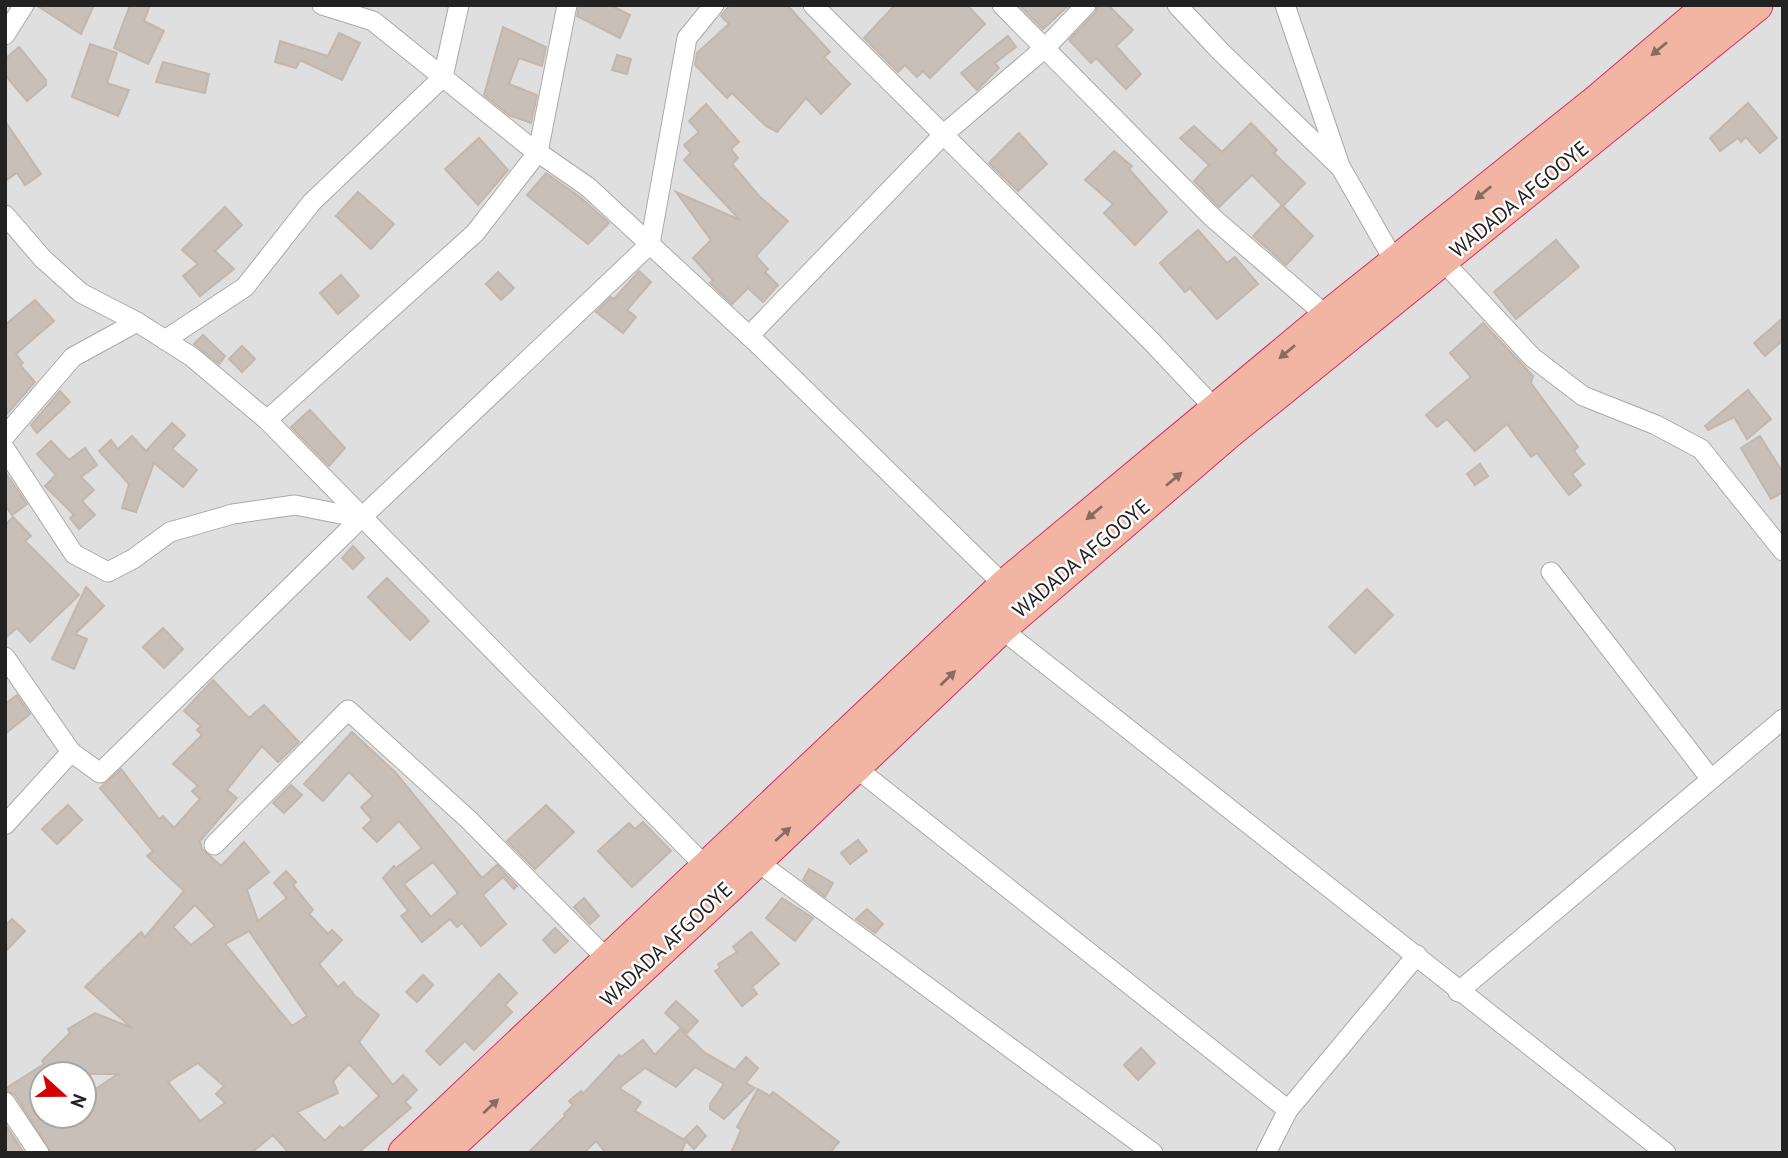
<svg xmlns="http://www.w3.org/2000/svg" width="1788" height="1158" font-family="'PT Sans',sans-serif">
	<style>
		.residential { fill: #e0dfdf; fill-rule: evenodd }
		.building { fill: #c7bfb8; stroke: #c4b6ab; stroke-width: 2; fill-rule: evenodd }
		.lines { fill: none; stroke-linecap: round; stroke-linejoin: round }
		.minor-casing { stroke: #a9a9a9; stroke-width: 21 }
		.trunk-casing { stroke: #dc2a67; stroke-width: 35 }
		.minor { stroke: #fff; stroke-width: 19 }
		.trunk { stroke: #f2b4a3; stroke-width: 33 }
		.oneway { fill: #8a6b62 }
		.labels { text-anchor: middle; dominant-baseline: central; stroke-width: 5; stroke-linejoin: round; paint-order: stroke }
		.street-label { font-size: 21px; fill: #222; stroke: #fff }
	</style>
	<rect width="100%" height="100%" fill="#f2efe9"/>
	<path class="residential" d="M5 5H1783V1153H5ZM42 1074H84V1116H42Z"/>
	<g class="building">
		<polygon points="36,5 94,5 81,34"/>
		<polygon points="130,5 150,5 144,21 164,31 148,64 114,48"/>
		<polygon points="579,5 610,5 630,15 620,38 577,16"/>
		<polygon points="730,5 787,5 830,52 824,57 850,84 821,114 806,98 777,132 766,126 732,93 727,98 695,65 697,53 729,24 721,16"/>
		<polygon points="895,5 967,5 985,24 930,78 923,71 917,77 905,65 898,72 864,38"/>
		<polygon points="1019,5 1069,5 1043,29"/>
		<polygon points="1098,5 1108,5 1133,30 1116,46 1141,74 1126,89 1096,58 1091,63 1069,40 1095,13"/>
		<polygon points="503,27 546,47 542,66 519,58 509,84 537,95 531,123 509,115 484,95"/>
		<polygon points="339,33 360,43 342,80 300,60 296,68 275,62 280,41 328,56"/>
		<polygon points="1008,36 1016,47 995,63 999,68 977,90 961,73"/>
		<polygon points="90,44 117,53 107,83 129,90 118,116 72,97"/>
		<polygon points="19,47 46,80 46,85 27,101 5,75 5,59"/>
		<polygon points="617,55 631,59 627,74 612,70"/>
		<polygon points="163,62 209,74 205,93 156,82"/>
		<polygon points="1748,103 1777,138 1760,153 1746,137 1741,142 1738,138 1720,151 1710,138"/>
		<polygon points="706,104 739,142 731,149 738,158 732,164 759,196 788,221 756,256 768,269 765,272 778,285 763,302 748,288 732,304 710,283 713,280 693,258 711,240 676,192 740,220 684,160 691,153 684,145 699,132 689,121"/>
		<polygon points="5,121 41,174 25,185 17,173 5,181"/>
		<polygon points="1251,123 1277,150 1274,153 1305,183 1283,206 1252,175 1219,207 1194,181 1209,165 1180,138 1194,126 1222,152"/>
		<polygon points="1019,133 1047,164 1018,191 989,163"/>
		<polygon points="479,138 508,170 478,205 445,169"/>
		<polygon points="1114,151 1132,166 1129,169 1167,212 1135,245 1104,213 1113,204 1085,180"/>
		<polygon points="546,173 580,197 609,223 588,244 527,195"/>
		<polygon points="358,192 394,224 371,249 336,216"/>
		<polygon points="1282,205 1313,236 1286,265 1253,236"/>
		<polygon points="225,207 242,225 215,251 234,269 200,296 183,276 198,264 182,250"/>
		<polygon points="1198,230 1227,263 1235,257 1258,284 1217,319 1190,288 1185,292 1160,263"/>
		<polygon points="1556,240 1579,267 1516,319 1494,292"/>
		<polygon points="639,271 651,282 627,310 636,317 623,333 596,312 611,297 614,299"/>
		<polygon points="498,272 514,288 501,300 486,284"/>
		<polygon points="341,275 359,296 338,314 320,293"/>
		<polygon points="35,300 54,321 16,354 23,363 20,365 35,382 5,416 5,325"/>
		<polygon points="1783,318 1783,340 1765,356 1754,343"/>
		<polygon points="1483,323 1533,376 1531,383 1578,447 1574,451 1584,464 1572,474 1581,485 1569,495 1537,453 1531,457 1507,424 1475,451 1447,419 1437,427 1426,415 1471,377 1450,353"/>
		<polygon points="203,335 225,356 219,364 194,344"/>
		<polygon points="242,346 255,359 242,372 229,359"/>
		<polygon points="1748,390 1771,419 1747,439 1734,417 1708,430 1705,426"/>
		<polygon points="60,391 70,402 37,433 31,425"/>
		<polygon points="310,410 345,448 329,466 291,427"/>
		<polygon points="172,423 185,435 172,449 197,470 183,487 154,463 136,512 122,508 129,484 99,451 111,440 118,449 132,436 146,451"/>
		<polygon points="1760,436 1783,473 1783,492 1771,499 1741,448"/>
		<polygon points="51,441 69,460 85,448 97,465 81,477 94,490 82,501 95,515 79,529 70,518 74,515 45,486 56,475 37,454"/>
		<polygon points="1480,464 1488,476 1475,485 1467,474"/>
		<polygon points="5,472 27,504 12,515 5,505"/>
		<polygon points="13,517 31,536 25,541 79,595 30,642 17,628 5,638 5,525"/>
		<polygon points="353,546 364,558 353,569 342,558"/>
		<polygon points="387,578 429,621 410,640 368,597"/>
		<polygon points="86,587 104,606 75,634 87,639 74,669 52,659"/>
		<polygon points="1367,589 1393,615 1355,653 1329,627"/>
		<polygon points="163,628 183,649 164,668 143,647"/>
		<path d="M213 680 249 718 264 705 299 742 278 762 262 746 227 790 237 798 200 841 202 849 221 866 244 842 269 872 247 890 258 921 287 898 274 883 286 871 296 882 293 885 313 910 309 914 328 934 332 930 342 940 319 964 338 987 344 982 355 996 379 1015 359 1042 393 1085 403 1075 417 1090 405 1102 411 1108 358 1153H289L273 1135 251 1153H51L15 1095 5 1089 44 1064 42 1061 70 1033 68 1029 95 1013 132 1028 85 987 141 932 145 937 184 891 147 856 153 851 100 788 121 769 159 819 163 816 174 828 200 799 192 791 198 786 173 764 202 735 197 730 201 726 184 711ZM195 905 215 926 191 945 173 927ZM249 931 307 1016 292 1026 225 944ZM198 1063 224 1086 216 1094 225 1103 200 1121 168 1082ZM349 1064 379 1096 343 1129 340 1126 325 1141 297 1112 338 1093 333 1081ZM42 1074H118L88 1094 84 1099V1116H78L68 1124 65 1120 60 1123 55 1116H42Z"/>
		<polygon points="17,695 30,714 5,734 5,704"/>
		<path d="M352 732 395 772 482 878 497 865 517 886 514 889 503 877 483 895 506 924 481 946 462 923 457 927 450 919 422 942 401 916 408 911 383 878 394 866 396 868 422 848 399 821 377 842 363 828 372 820 361 807 373 796 349 772 323 801 304 784ZM433 862 458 893 431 917 404 884Z"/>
		<polygon points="291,785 302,795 284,813 273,803"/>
		<polygon points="68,805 82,820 57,844 42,829"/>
		<polygon points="546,805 574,832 535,869 507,841"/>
		<polygon points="643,822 671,851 632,887 598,851 629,823 635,829"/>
		<polygon points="858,840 867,851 850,864 841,853"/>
		<polygon points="809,869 833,883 825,897 803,880"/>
		<polygon points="584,898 599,916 590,924 574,907"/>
		<polygon points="782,898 813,918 795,941 766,918"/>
		<polygon points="867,909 883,924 875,933 856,919"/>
		<polygon points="12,919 25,931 5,952 5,926"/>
		<polygon points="555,928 568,941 555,953 543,940"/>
		<polygon points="751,932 779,964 752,987 757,994 742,1006 715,971 720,968 718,964 737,952 733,947"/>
		<polygon points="499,974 517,993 505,1005 512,1012 474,1050 465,1041 440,1065 426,1051"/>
		<polygon points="423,975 433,985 417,1002 406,992"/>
		<polygon points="676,1001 698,1021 687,1033 665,1013"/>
		<polygon points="680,1029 704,1052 735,1070 746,1057 758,1068 746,1083 755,1088 724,1119 710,1109 710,1104 724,1084 695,1067 676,1087 645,1068 619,1088 641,1102 635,1111 686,1141 681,1153 606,1153 596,1141 584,1153 528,1153 565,1116 564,1114 573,1105 569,1101 581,1091 583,1094 619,1055 621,1057 643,1040 655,1055"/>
		<polygon points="1141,1048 1155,1063 1138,1080 1124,1065"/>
		<polygon points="758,1089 770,1096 773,1092 839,1142 830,1153 731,1153 741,1130 737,1127"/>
		<polygon points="5,1124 24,1153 5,1153"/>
		<polygon points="697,1126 706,1136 694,1149 684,1139"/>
	</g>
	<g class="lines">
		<g class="minor-casing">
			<g id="minor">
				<polyline points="322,5 373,21 526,144 588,187 760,346 1005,586"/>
				<polyline points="813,5 1151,341 1217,411"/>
				<polyline points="1002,5 1213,218 1328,317"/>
				<polyline points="1177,5 1220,51 1341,168 1396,264"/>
				<polyline points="1285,5 1339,163"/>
				<polyline points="5,35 24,5"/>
				<polyline points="5,215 43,259 81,293 137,322 192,357 267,420 707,868"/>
				<polyline points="1443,261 1532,357 1583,396 1656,425 1701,449 1783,551"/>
				<polyline points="749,336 944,134 1046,47 1086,5"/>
				<polyline points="165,340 245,287 312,202 443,77 459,5"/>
				<polyline points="267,420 475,233 538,152 567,5"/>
				<polyline points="5,436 73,357 137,322"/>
				<polyline points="5,449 74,554 108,572 133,559 170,532 233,514 295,505 361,518"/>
				<polyline points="1551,572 1710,778"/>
				<polyline points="1000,628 1666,1153"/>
				<polyline points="5,657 71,752"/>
				<polyline points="855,767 1288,1110"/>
				<polyline points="5,825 71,752 100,773 361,518 650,244 687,38 714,5"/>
				<polyline points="214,845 348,710 469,820 609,961"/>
				<polyline points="755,860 1153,1153"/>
				<polyline points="1458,992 1783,719"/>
				<polyline points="5,1102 39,1153"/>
				<polyline points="1266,1153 1288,1110 1417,955"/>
			</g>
		</g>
		<g class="trunk-casing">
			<g id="trunk">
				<polyline points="405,1153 1005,586 1328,317 1593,105 1711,5"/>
				<polyline points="441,1153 730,885 1000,628 1227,433 1756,5"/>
			</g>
		</g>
		<use href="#minor" class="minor"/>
		<use href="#trunk" class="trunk"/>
	</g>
	<defs><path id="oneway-solid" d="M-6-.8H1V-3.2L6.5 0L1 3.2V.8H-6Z" transform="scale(1.75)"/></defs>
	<g class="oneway">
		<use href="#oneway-solid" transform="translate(1659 49) rotate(140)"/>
		<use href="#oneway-solid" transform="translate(1483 193) rotate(141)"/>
		<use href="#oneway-solid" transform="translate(1287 352) rotate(140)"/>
		<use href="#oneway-solid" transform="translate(1174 479) rotate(-40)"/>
		<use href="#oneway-solid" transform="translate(1094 513) rotate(140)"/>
		<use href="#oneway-solid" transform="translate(948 678) rotate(-44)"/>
		<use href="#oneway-solid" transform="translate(783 834) rotate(-42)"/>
		<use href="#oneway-solid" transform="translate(491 1106) rotate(-43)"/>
	</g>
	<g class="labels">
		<g class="street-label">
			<text transform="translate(1519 199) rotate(-39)">WADADA AFGOOYE</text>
			<text transform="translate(1081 558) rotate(-40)">WADADA AFGOOYE</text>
			<text transform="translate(666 944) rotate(-43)">WADADA AFGOOYE</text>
		</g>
	</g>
	<rect width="1788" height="1158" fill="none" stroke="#222222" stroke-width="14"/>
	<g transform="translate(63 1095) rotate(111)"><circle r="33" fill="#ffffff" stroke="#a7a7a7" stroke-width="2"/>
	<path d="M0-5L12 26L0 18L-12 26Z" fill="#d40000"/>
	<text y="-10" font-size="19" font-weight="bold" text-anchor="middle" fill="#222222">N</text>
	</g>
</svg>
